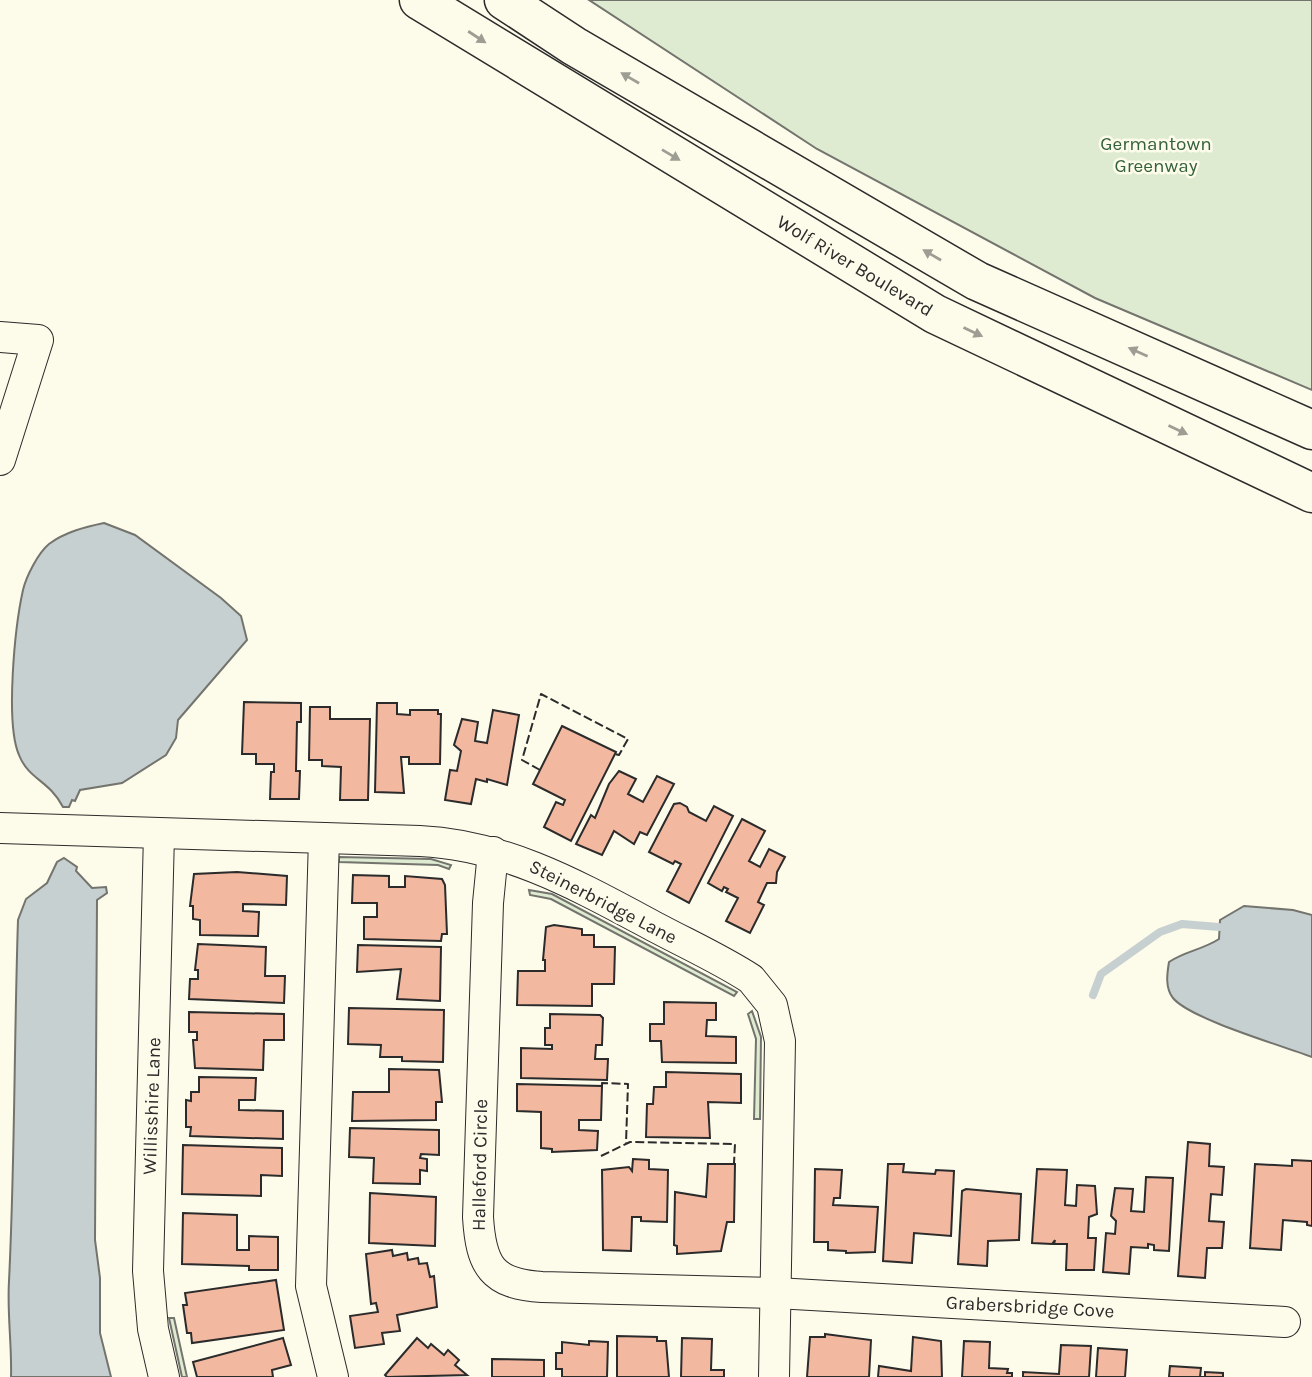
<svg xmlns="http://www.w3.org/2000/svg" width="1312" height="1377" font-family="Karla,sans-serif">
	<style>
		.green { fill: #deebd1; stroke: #74746e; stroke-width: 2 }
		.water { fill: #c7d0d0; stroke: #74746e; stroke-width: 2 }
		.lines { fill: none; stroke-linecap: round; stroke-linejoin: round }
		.stream { stroke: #c7d0d0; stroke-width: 8 }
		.building { fill: #f2b8a0; stroke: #2b2b2b; stroke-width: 2 }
		.minor-casing { stroke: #2b2b2b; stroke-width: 32 }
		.major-casing { stroke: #2b2b2b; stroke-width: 41 }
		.minor { stroke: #fdfbea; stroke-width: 30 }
		.major { stroke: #fdfbea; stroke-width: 38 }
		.fence { stroke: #2b2b2b; stroke-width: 2; stroke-dasharray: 9 3.5; stroke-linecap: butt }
		.oneway { fill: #9e9d94 }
		.labels { text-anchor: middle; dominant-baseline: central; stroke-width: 5; stroke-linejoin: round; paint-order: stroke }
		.park-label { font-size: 19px; fill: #34623c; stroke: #fdfbea }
		.street-label { font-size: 19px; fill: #2b2b2b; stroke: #fdfbea }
	</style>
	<rect width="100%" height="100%" fill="#fdfbea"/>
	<g class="green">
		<polygon points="589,0 1312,0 1312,390 1095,298 817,149"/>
		<polygon points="339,857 431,859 451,865 449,869 438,865 339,862"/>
		<polygon points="529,890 552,894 737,992 734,996 551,899 530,895"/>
		<polygon points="752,1011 761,1037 760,1119 754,1119 756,1039 748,1014"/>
		<polygon points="169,1318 174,1318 187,1377 182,1377"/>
	</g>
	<g class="water">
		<path d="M104 523 135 535 221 598 241 616 247 640 178 720 176 738 166 755 122 783 80 790 75 801 72 800 69 807H63C49 780 29 780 19 755 5 723 15 626 23 590 26 577 38 553 49 544 65 532 85 527 104 523Z"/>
		<path d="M64 858 77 867 76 871 92 888 106 887 107 893 97 900 95 1240 100 1278V1333L111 1377H11C12 1345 7 1313 9 1281 15 1161 14 1041 18 920L26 899 47 883 57 862Z"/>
		<path d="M1244 906 1293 910 1312 915V1057C1283 1046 1190 1019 1173 998 1165 988 1167 974 1169 962 1185 951 1202 950 1219 939L1220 920Z"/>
	</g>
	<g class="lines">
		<polyline class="stream" points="1093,995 1101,974 1160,932 1182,924 1219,927"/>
	</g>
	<g class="building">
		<polygon points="244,702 301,703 301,722 297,722 296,771 300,771 299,799 270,799 271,772 274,772 274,764 256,764 256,754 242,754"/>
		<polygon points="377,703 397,703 397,714 410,715 410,710 438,710 438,714 441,714 440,764 409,764 409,757 401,757 404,793 375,792"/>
		<polygon points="310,707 330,707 330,719 370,719 368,800 340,800 341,767 322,766 322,760 309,760"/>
		<polygon points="493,710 519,715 507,785 487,779 487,782 476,779 471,804 445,800 450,770 457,771 461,751 454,745 462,719 478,722 475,741 487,743"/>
		<polygon points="562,726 616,752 571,841 544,827 556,802 563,805 565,800 533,784"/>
		<polygon points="619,771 636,779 628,794 643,802 657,776 674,784 647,835 640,832 634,844 614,831 602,855 576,844 591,815 595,818 609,784"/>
		<polygon points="680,803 687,807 689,812 706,821 714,806 733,816 689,903 667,891 681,864 675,861 673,864 649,852 674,804"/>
		<polygon points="742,819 765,831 749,861 760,867 769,849 785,857 777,872 776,883 767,883 758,902 764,905 750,933 726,921 738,898 726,892 728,889 724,887 722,891 708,883"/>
		<polygon points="237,872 287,876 286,905 243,904 243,911 259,912 258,936 200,935 200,920 193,919 193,906 190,906 194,874"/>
		<polygon points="353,875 389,876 389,887 405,887 405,876 442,879 445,885 447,934 442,934 441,941 364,939 364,917 377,917 377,903 352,903"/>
		<polygon points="554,925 582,929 582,935 594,935 594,947 615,947 614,984 592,984 592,1006 517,1005 518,971 545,971 545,960 543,960 546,927"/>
		<polygon points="198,944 266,947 265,976 285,976 284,1003 189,999 190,979 198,979 198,970 195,970"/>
		<polygon points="358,945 441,947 440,1001 397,999 401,969 357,972"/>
		<polygon points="664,1002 716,1003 716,1020 707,1020 706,1036 736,1037 736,1063 662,1062 661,1041 650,1041 650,1024 664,1024"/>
		<polygon points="349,1008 444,1010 443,1062 402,1061 402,1057 380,1057 381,1045 348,1044"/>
		<polygon points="189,1012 284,1014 284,1040 264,1040 263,1070 195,1068 193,1040 197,1040 197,1032 189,1032"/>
		<polygon points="550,1014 600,1015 603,1018 602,1045 596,1045 595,1059 608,1059 607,1080 521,1078 521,1048 552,1049 552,1045 545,1045 545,1028 550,1028"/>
		<polygon points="389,1069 439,1070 442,1102 436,1102 436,1120 352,1121 353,1092 389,1092"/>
		<polygon points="666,1072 741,1074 741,1103 708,1102 710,1138 646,1137 647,1104 653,1104 654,1087 666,1087"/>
		<polygon points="199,1077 256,1078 255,1100 239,1100 239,1110 283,1111 283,1139 190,1136 191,1127 186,1127 186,1100 191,1101 191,1092 199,1092"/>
		<polygon points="517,1084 602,1086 601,1120 579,1120 579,1130 598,1131 597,1150 552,1152 552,1149 541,1148 541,1112 517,1111"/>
		<polygon points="350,1128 439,1130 439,1155 421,1154 420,1158 427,1159 427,1171 420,1170 420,1184 373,1183 374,1158 349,1157"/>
		<polygon points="1188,1142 1210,1144 1209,1166 1224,1167 1222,1195 1211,1194 1209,1221 1224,1222 1222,1248 1207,1248 1205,1278 1178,1276"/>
		<polygon points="183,1145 282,1148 282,1176 261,1175 261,1196 182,1194"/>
		<polygon points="633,1159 649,1160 649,1169 668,1170 667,1222 641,1221 641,1217 632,1217 631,1251 603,1250 602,1170 629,1167 632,1171"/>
		<polygon points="1292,1160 1312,1161 1312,1226 1307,1225 1307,1222 1283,1220 1281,1250 1250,1248 1255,1164 1292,1166"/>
		<polygon points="708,1164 735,1164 734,1222 727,1222 721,1251 677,1254 677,1246 674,1245 675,1192 706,1197"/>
		<polygon points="888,1164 904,1164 903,1172 935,1174 936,1170 954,1171 951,1236 914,1233 912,1263 883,1261"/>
		<polygon points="815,1169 842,1170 840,1198 834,1198 833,1205 878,1207 875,1252 846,1253 846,1251 828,1250 828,1242 814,1242"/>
		<polygon points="1037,1169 1067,1170 1065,1205 1076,1206 1077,1185 1095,1186 1097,1214 1089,1217 1088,1238 1096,1238 1094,1270 1066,1270 1067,1244 1054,1244 1055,1240 1052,1244 1032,1243"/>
		<polygon points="1146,1177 1173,1178 1169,1251 1154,1250 1154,1245 1148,1244 1148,1248 1131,1247 1129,1274 1103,1272 1106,1233 1115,1234 1116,1221 1111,1216 1115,1188 1133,1189 1131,1211 1144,1212"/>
		<polygon points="966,1189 1021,1194 1019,1240 988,1241 987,1266 958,1264 962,1191"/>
		<polygon points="370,1193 436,1197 435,1246 369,1243"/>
		<polygon points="183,1213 237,1215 237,1250 249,1250 249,1236 278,1237 278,1270 249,1270 249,1266 182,1264"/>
		<polygon points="392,1250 393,1256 407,1253 408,1260 418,1258 419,1264 427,1263 430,1277 434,1276 437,1307 397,1315 400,1331 382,1333 384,1344 355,1348 350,1316 378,1312 376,1303 371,1304 366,1254"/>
		<polygon points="276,1280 284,1330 192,1343 191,1333 187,1333 183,1305 187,1305 185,1293"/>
		<polygon points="825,1334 871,1340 869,1377 807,1377 810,1337 825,1337"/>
		<polygon points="617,1336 657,1337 657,1341 666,1341 669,1377 617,1377"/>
		<polygon points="913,1337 941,1341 942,1377 878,1377 879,1366 911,1371"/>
		<polygon points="283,1338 291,1365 272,1370 273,1377 197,1377 193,1362"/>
		<polygon points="417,1338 428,1348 431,1344 444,1355 448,1350 459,1360 455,1365 467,1375 387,1377 385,1375"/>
		<polygon points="682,1338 712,1339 711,1370 724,1370 724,1377 681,1377"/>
		<polygon points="589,1341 608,1342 607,1377 562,1377 562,1369 556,1369 556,1353 562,1353 562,1342 589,1345"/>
		<polygon points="964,1341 990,1342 989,1368 1008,1369 1007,1373 1012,1373 1012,1377 962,1377"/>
		<polygon points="1061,1345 1091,1346 1089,1377 1023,1377 1023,1372 1059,1374"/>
		<polygon points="1098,1348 1127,1350 1125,1377 1096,1377"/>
		<polygon points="492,1359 544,1360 544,1377 492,1377"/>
		<polygon points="1170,1366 1201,1368 1200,1377 1205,1377 1205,1372 1223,1373 1223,1377 1169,1377"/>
	</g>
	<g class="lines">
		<g class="minor-casing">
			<g id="minor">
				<polyline points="0,337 38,340 0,460"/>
				<path d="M0 828 420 841C508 845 582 888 657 928 689 945 722 960 751 979L772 1005 780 1041 774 1377"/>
				<polyline points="159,834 148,1271 153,1329 164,1377"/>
				<polyline points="324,838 311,1286 333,1377"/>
				<path d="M493 852 488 903 478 1217C481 1266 492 1284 542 1287L776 1293 1285 1322"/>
			</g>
		</g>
		<g class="major-casing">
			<g id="major">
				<polyline points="419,0 935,314 1312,493"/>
				<polyline points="504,0 574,46 977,281 1312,430"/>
			</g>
		</g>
		<use href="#minor" class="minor"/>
		<use href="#major" class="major"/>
		<g class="fence">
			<polyline points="540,770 522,760 541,694 628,739 619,755 615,754"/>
			<polyline points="602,1086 602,1083 628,1084 626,1143"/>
			<polyline points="601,1156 630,1142 735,1144 734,1163"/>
		</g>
	</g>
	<defs><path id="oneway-solid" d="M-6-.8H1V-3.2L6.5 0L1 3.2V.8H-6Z" transform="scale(1.75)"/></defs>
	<g class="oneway">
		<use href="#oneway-solid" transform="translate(477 37) rotate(33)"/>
		<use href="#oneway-solid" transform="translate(630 78) rotate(-150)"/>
		<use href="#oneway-solid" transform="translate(671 155) rotate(31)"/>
		<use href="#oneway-solid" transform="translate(932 255) rotate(-150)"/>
		<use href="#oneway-solid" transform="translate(973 332) rotate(25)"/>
		<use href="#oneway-solid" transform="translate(1138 352) rotate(-156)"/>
		<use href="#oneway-solid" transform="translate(1178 430) rotate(25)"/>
	</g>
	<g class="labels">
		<g class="park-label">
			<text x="1156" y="144">Germantown<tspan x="1156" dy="22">Greenway</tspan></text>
		</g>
		<g class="street-label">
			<text transform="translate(855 266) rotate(31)">Wolf River Boulevard</text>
			<text transform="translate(603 902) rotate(27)">Steinerbridge Lane</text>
			<text transform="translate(152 1106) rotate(-88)">Willisshire Lane</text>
			<text transform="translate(480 1165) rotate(-89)">Halleford Circle</text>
			<text transform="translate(1030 1307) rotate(3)">Grabersbridge Cove</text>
		</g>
	</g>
</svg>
